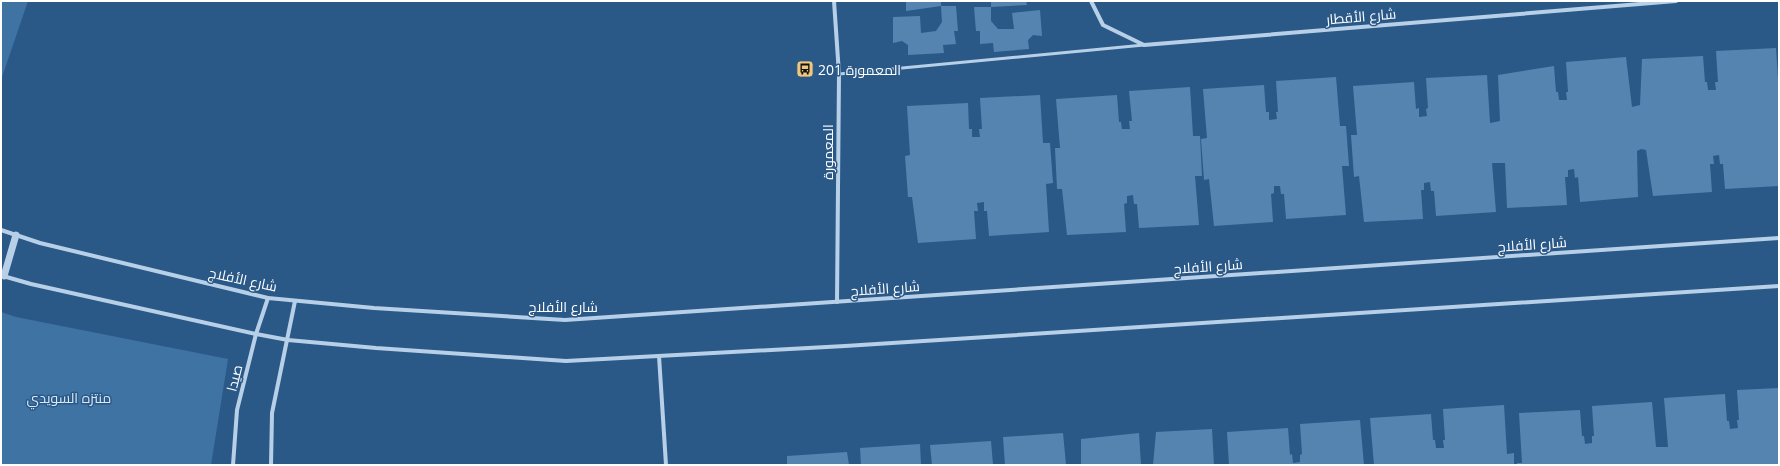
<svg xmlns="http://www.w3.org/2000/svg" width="1780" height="466" font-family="'Open Sans',Cairo,sans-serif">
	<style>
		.green { fill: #3f73a4 }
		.building { fill: #5684b1 }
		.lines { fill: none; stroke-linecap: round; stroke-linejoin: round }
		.service { stroke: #b7d0e8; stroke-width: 3 }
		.minor { stroke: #b7d0e8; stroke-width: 4 }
		.tertiary { stroke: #b7d0e8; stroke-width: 7 }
		.labels { text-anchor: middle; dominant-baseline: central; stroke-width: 3; stroke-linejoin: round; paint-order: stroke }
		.street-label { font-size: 14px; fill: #fff; stroke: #2a5988 }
		.poi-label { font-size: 14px; fill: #fff; stroke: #2a5988; text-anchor: start }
		.park-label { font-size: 14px; fill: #dae9f7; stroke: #2a5988 }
	</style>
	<rect width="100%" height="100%" fill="#2a5988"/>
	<g class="green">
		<polygon points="1,1 28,1 1,80"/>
		<polygon points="1,312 16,317 228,359 211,465 1,465"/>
	</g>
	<g class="building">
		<polygon points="906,1 941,1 941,6 906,11"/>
		<polygon points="991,1 1026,1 1027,5 991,7"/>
		<polygon points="941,6 956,6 958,31 954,31 956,44 943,45 944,53 908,55 908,45 902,41 893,43 893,17 920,16 921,33 936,31 942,22"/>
		<polygon points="974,7 991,7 991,21 998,29 1014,29 1012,13 1040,10 1042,36 1033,35 1028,40 1029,49 994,52 993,43 980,44 980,31 976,31"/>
		<polygon points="1776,48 1779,95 1779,186 1725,189 1723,164 1720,164 1719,155 1713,156 1714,164 1710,164 1712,192 1653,196 1646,150 1641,149 1637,151 1638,197 1580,202 1578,177 1575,178 1574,169 1568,170 1568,177 1565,177 1567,205 1507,208 1505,163 1492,163 1496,212 1436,216 1434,191 1431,191 1430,182 1424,183 1424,190 1421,190 1423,219 1364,222 1359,176 1354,177 1351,135 1357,135 1353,86 1414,82 1416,109 1419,108 1419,117 1427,116 1426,109 1428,108 1426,78 1487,75 1490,123 1500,121 1498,75 1554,66 1556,92 1558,92 1559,100 1567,100 1566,92 1568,92 1566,62 1626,57 1632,107 1640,105 1642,59 1703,56 1705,82 1707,82 1708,90 1716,90 1715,82 1718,82 1716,51"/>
		<polygon points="1336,77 1340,126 1346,126 1349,166 1342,166 1346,215 1286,219 1284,194 1281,194 1280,186 1274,186 1274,193 1271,194 1273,222 1214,226 1209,179 1204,180 1201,139 1207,138 1203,89 1264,85 1266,112 1269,112 1269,120 1277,119 1276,112 1278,112 1276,81"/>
		<polygon points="1190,87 1193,136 1200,136 1202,176 1195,176 1199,225 1139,228 1137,204 1134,204 1133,195 1127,196 1127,203 1124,204 1126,232 1067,235 1062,189 1057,189 1055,148 1060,148 1056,99 1117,95 1119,122 1121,122 1122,129 1130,129 1129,121 1132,121 1129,91"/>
		<polygon points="1040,95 1043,143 1050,143 1053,183 1046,184 1049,232 989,236 987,211 984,211 984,202 977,203 978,211 974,211 976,239 918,243 912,197 908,197 905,156 910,155 907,106 968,103 969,129 972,129 972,137 980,137 979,129 982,129 980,98"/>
		<polygon points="1779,388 1779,465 1517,465 1517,463 1522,463 1519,413 1580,410 1582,436 1584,436 1585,444 1592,443 1592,436 1594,436 1592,406 1652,402 1656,447 1668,447 1664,398 1725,394 1727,421 1729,421 1730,429 1738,428 1737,420 1739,420 1737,390"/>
		<polygon points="1504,405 1507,454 1514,453 1514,465 1374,465 1370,418 1431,414 1433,440 1435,440 1436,448 1444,448 1443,440 1445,440 1443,409"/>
		<polygon points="1360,420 1364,465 1229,465 1227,432 1288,428 1290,455 1292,454 1293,463 1300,462 1300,455 1302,454 1300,424"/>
		<polygon points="1212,429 1214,465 1153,465 1156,432"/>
		<polygon points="1063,433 1066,465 1005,465 1003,437"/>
		<polygon points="1139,433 1141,465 1081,465 1081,439"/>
		<polygon points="991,441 993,465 932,465 930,445"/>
		<polygon points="920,444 921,465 861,465 860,448"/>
		<polygon points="847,452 849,465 787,465 787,456"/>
	</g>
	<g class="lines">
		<polyline class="service" points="839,74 1144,45"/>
		<g class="minor">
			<polyline points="834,1 839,74 837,302"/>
			<polyline points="1091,1 1103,25 1144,45 1676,1"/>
			<polyline points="1,230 40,243 268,298 374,308 565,320 1779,238"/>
			<polyline points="3,276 31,284 256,334 288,340 376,348 566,361 845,346 1779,286"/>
			<polyline points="659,356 666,465"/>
			<polyline points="233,465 237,410 256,334 268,298"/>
			<polyline points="271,465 272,413 295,301"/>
		</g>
		<polyline class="tertiary" points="4,276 16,235"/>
	</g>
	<defs>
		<g id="bus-square" transform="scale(0.9)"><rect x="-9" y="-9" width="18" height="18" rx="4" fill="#efc77e" stroke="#2a5988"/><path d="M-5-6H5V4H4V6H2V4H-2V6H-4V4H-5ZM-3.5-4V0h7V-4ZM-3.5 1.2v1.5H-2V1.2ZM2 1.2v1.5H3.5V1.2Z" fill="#111"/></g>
	</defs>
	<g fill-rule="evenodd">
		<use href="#bus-square" x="805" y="69"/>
	</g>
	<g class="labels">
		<g class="street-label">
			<text transform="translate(1361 16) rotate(-5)">شارع الأقطار</text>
			<text transform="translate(827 152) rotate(-90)">المعمورة</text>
			<text transform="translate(1532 244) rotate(-4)">شارع الأفلاج</text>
			<text transform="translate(1208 266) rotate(-4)">شارع الأفلاج</text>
			<text transform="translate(243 279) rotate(12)">شارع الأفلاج</text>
			<text transform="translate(885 288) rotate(-4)">شارع الأفلاج</text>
			<text x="563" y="306">شارع الأفلاج</text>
			<text transform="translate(234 378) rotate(-76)">صيدا</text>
		</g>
		<g class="poi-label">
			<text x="818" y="69">المعمورة 201</text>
		</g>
		<g class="park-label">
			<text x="69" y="397">منتزه السويدي</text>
		</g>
	</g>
	<rect width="1780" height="466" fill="none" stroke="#ffffff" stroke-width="4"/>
</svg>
